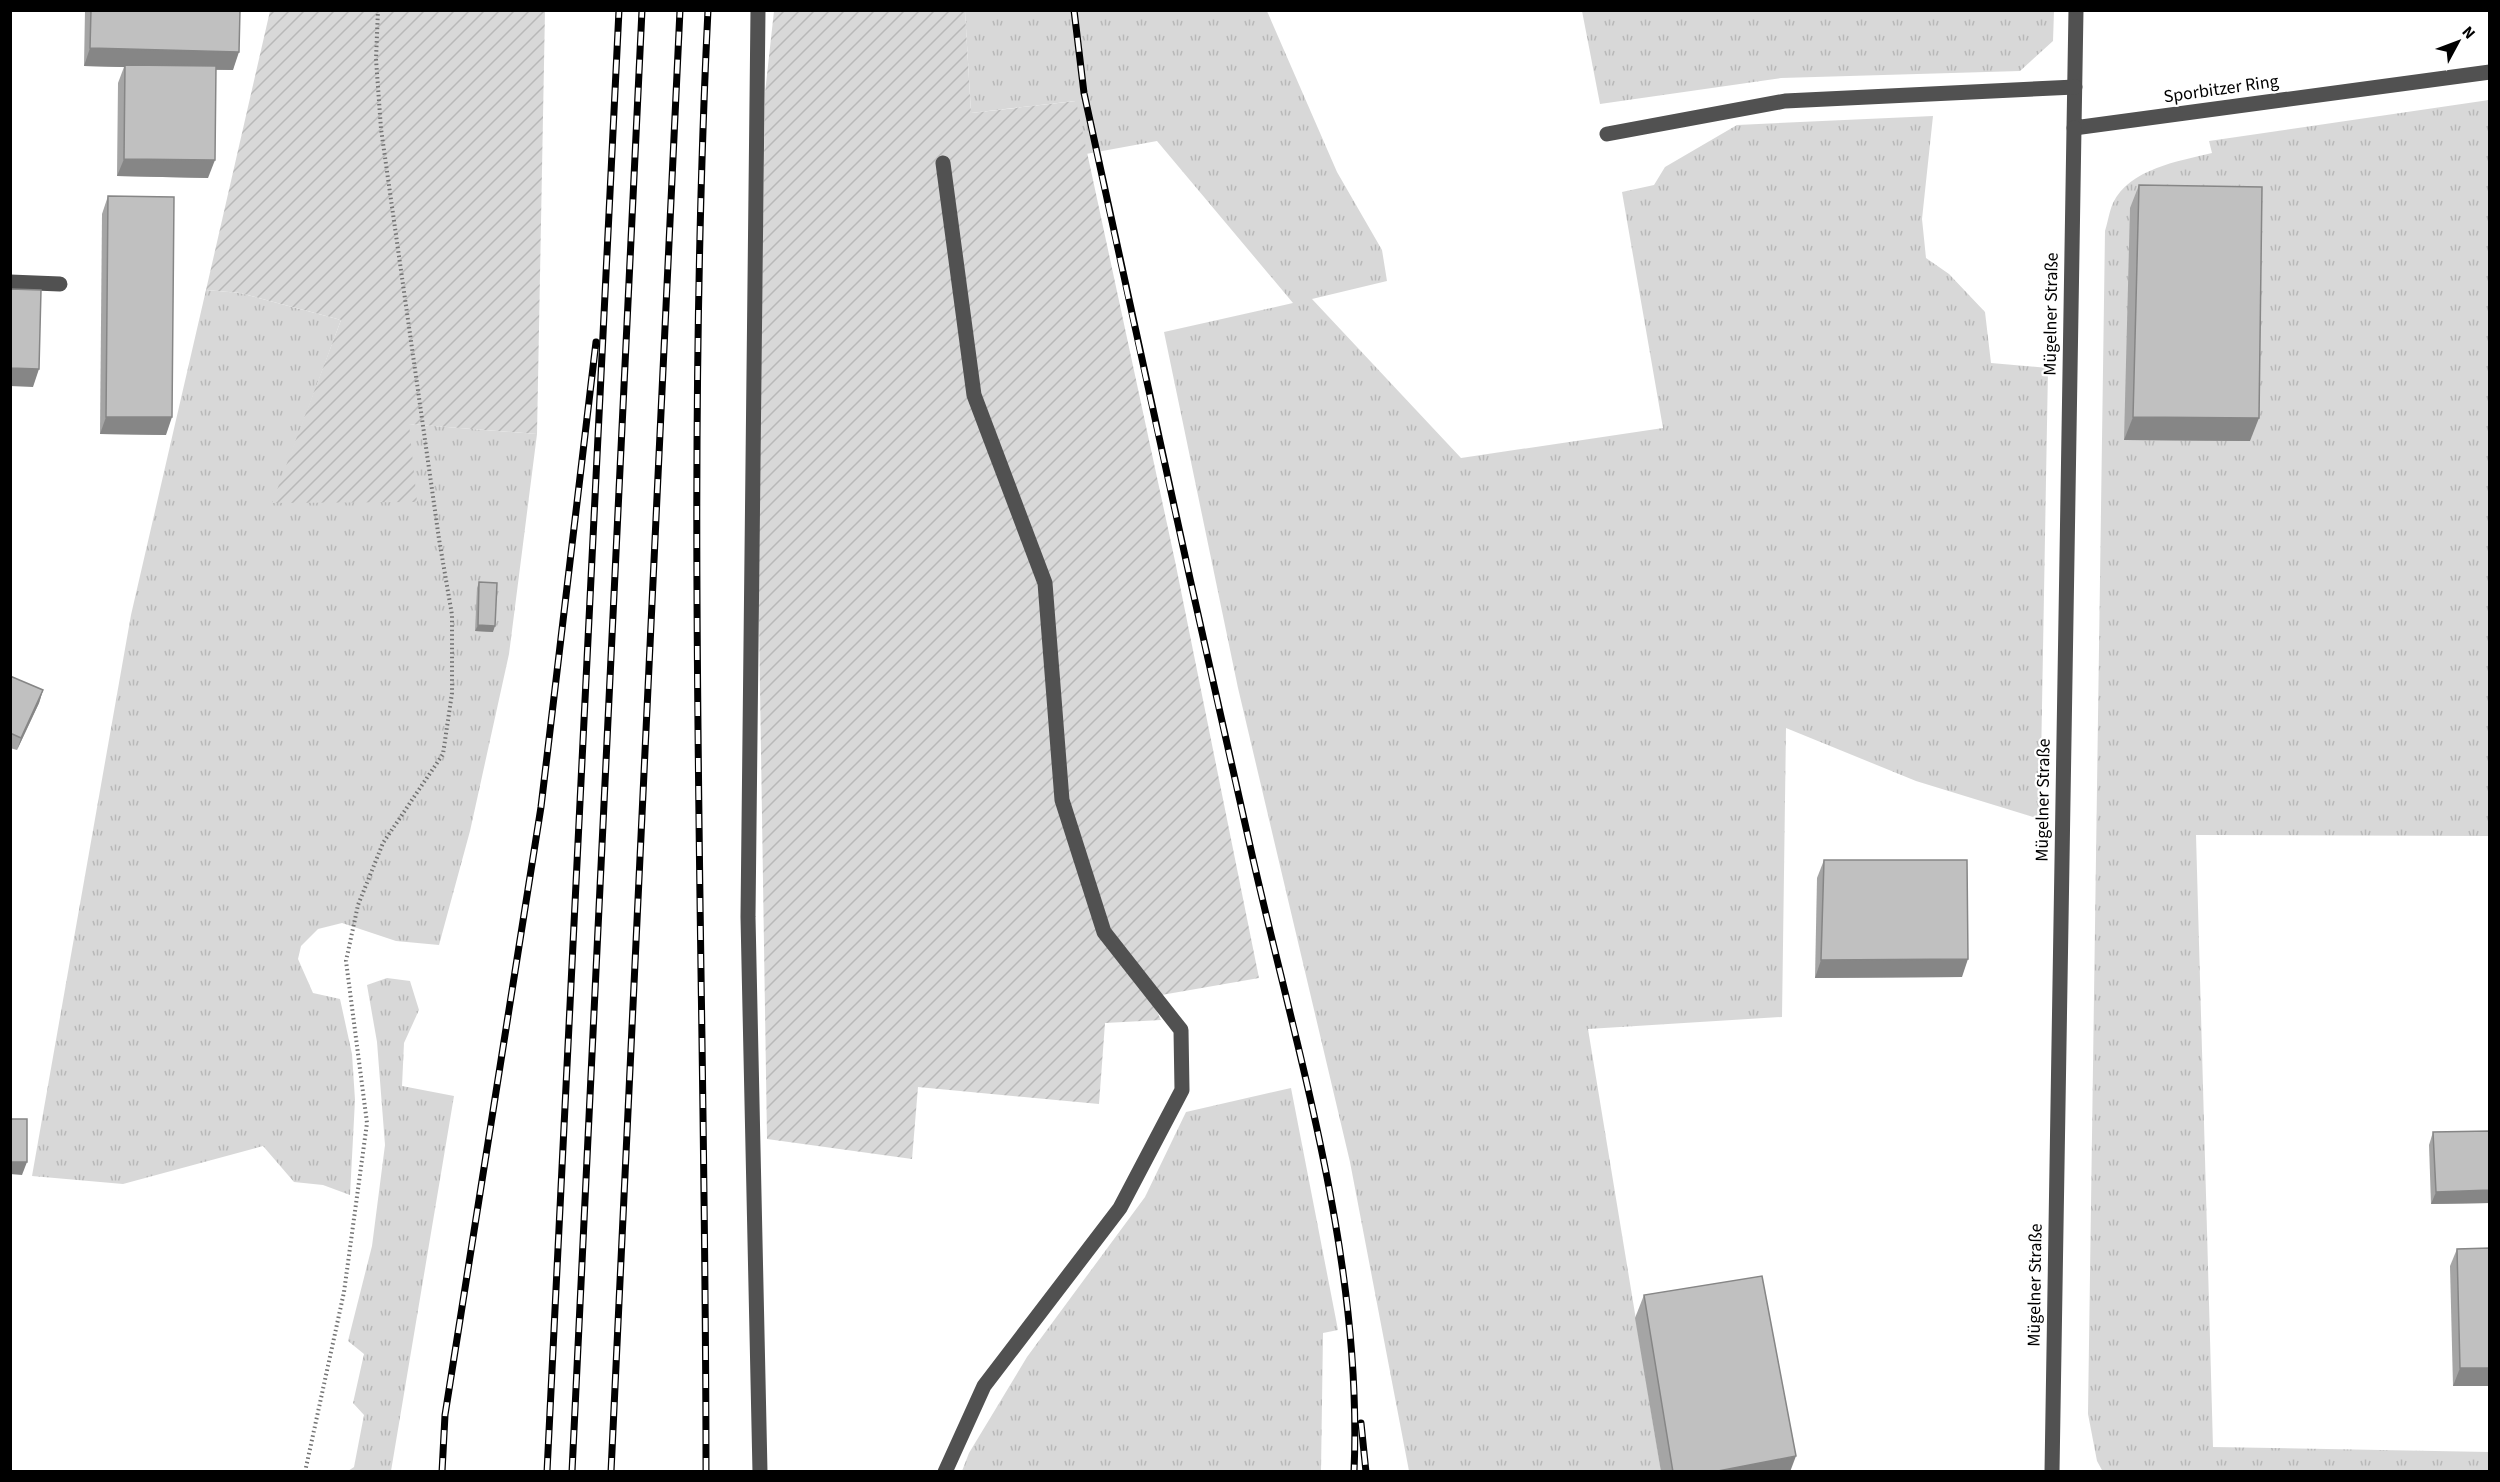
<svg xmlns="http://www.w3.org/2000/svg" width="2500" height="1482" font-family="'Source Sans 3',sans-serif">
	<style>
		.grass { fill: url(#grass-tufts) }
		.garden { fill: url(#garden-furrows) }
		.lines { fill: none; stroke-linecap: round; stroke-linejoin: round }
		.path { stroke: #737373; stroke-width: 4; stroke-dasharray: 1.5 3; stroke-linecap: butt }
		.minor { stroke: #515151; stroke-width: 15 }
		.rail-casing { stroke: #000; stroke-width: 7 }
		.rail { stroke: #fff; stroke-width: 4.5; stroke-dasharray: 14; stroke-linecap: butt }
		.wall { fill: #a5a5a5 }
		.shaded-wall { fill: #868686 }
		.building { fill: #c0c0c0; stroke: #868686; stroke-width: 1.5 }
		.labels { text-anchor: middle; dominant-baseline: central; stroke-width: 4.5; stroke-linejoin: round; paint-order: stroke }
		.street-label { font-size: 18px; fill: #000; stroke: #fff }
	</style>
	<defs>
		<pattern id="grass-tufts" width="24" height="20" patternUnits="userSpaceOnUse" patternTransform="scale(1.5)"><rect width="24" height="20" fill="#d8d8d8"/><path d="M3 7l-1-3M5 7V3M7 7l1-3M15 17l-1-3M17 17v-4M19 17l1-3" fill="none" stroke="#b8b8b8"/></pattern>
		<pattern id="garden-furrows" width="10" height="10" patternUnits="userSpaceOnUse" patternTransform="scale(1.5)"><rect width="10" height="10" fill="#d8d8d8"/><path d="M-1 1l2-2M0 10L10 0M9 11l2-2" fill="none" stroke="#b8b8b8"/></pattern>
	</defs>
	<rect width="100%" height="100%" fill="#fff"/>
	<g class="grass">
		<polygon points="965,11 1267,11 1337,172 1382,250 1387,281 1312,299 1461,458 1663,428 1622,192 1654,185 1665,167 1737,125 1933,116 1922,219 1926,258 1949,274 1985,312 1991,363 2048,368 2040,819 1916,781 1786,728 1782,1017 1588,1029 1661,1471 1409,1471 1350,1162 1238,688 1164,332 1293,303 1157,141 1086,154 1075,101 971,113"/>
		<polygon points="1582,11 2054,11 2053,41 2020,71 1781,78 1600,104"/>
		<path d="M2489 100V836L2196 835 2213 1447 2489 1452V1471L2103 1472 2097 1461 2088 1414 2105 231C2108 222 2109 212 2113 203 2129 169 2179 161 2212 153L2209 141Z"/>
		<polygon points="206,290 240,293 341,320 273,503 409,424 537,434 509,654 470,831 439,945 396,941 342,923 318,929 301,946 298,959 313,993 340,999 352,1054 355,1100 350,1195 323,1185 294,1182 263,1146 123,1184 32,1176 131,615"/>
		<polygon points="387,978 410,981 419,1010 404,1043 402,1086 454,1096 391,1471 348,1471 354,1467 364,1415 353,1403 364,1354 348,1341 372,1246 385,1145 377,1042 367,985"/>
		<polygon points="1291,1088 1338,1330 1323,1333 1321,1471 962,1471 969,1453 1027,1357 1145,1197 1186,1112"/>
	</g>
	<g class="garden">
		<polygon points="270,11 545,11 537,434 409,424 417,502 272,503 341,320 240,293 206,290"/>
		<polygon points="774,11 965,11 971,113 1076,101 1175,561 1259,978 1150,997 1161,1020 1105,1023 1099,1104 918,1087 912,1159 767,1139 758,558 765,93"/>
	</g>
	<g class="lines">
		<polyline class="path" points="305,1472 344,1292 367,1123 346,961 358,905 383,843 443,754 452,693 452,615 439,539 381,129 376,59 378,10"/>
		<g class="minor">
			<polyline points="758,10 748,917 760,1472"/>
			<polyline points="2076,10 2074,128 2490,72"/>
			<polyline points="1607,134 1785,101 2075,87"/>
			<polyline points="943,163 974,395 1045,583 1062,800 1104,932 1181,1030 1182,1090 1120,1208 984,1386 945,1472"/>
			<polyline points="10,282 60,284"/>
			<polyline points="2052,1472 2074,128"/>
		</g>
		<g class="rail-casing">
			<g id="rail">
				<path d="M1074 10 1084 93C1139 349 1195 604 1253 859 1299 1060 1363 1264 1354 1472"/>
				<polyline points="1361,1423 1366,1472"/>
				<polyline points="442,1472 445,1415 541,807 596,342"/>
				<polyline points="547,1472 619,10"/>
				<polyline points="572,1472 642,10"/>
				<polyline points="611,1472 680,10"/>
				<path d="M706 1472C706 984 684 497 708 10"/>
			</g>
		</g>
		<use href="#rail" class="rail"/>
	</g>
	<g class="wall">
		<polygon points="85,10 240,10 233,70 216,70 208,178 117,176 118,83 124,67 84,66"/>
		<polygon points="2139,185 2250,441 2124,440 2130,208"/>
		<polygon points="108,196 166,435 100,434 102,214"/>
		<polygon points="479,582 493,632 475,631 477,588"/>
		<polygon points="10,676 43,690 39,703 17,750 10,748"/>
		<polygon points="1824,860 1962,977 1815,978 1817,878"/>
		<polygon points="2490,1131 2490,1203 2431,1204 2429,1145 2433,1132"/>
		<polygon points="2490,1248 2490,1386 2453,1386 2450,1266 2457,1249"/>
		<polygon points="1644,1295 1790,1472 1661,1472 1635,1318"/>
	</g>
	<g class="shaded-wall">
		<polygon points="90,48 239,52 233,70 84,66"/>
		<polygon points="124,159 215,160 208,178 117,176"/>
		<polygon points="10,368 39,369 33,387 10,386"/>
		<polygon points="106,417 172,417 166,435 100,434"/>
		<polygon points="2133,417 2259,418 2250,441 2124,440"/>
		<polygon points="478,625 495,626 493,632 475,631"/>
		<polygon points="43,690 39,703 17,750 21,738"/>
		<polygon points="1968,959 1962,977 1815,978 1821,960"/>
		<polygon points="10,1162 27,1162 22,1175 10,1174"/>
		<polygon points="2490,1190 2490,1203 2431,1204 2436,1192"/>
		<polygon points="2460,1368 2490,1368 2490,1386 2453,1386"/>
		<polygon points="1796,1456 1790,1472 1713,1472"/>
	</g>
	<g class="building">
		<polygon points="91,10 240,10 239,52 90,48"/>
		<polygon points="125,65 216,66 215,160 124,159"/>
		<polygon points="2139,185 2262,187 2259,418 2133,417"/>
		<polygon points="108,196 174,197 172,417 106,417"/>
		<polygon points="10,289 41,290 39,369 10,368"/>
		<polygon points="479,582 497,583 495,626 478,625"/>
		<polygon points="10,676 43,690 21,738 10,733"/>
		<polygon points="1824,860 1967,860 1968,959 1821,960"/>
		<rect x="10" y="1119" width="17" height="43"/>
		<polygon points="2490,1131 2490,1190 2436,1192 2433,1132"/>
		<polygon points="2490,1248 2490,1368 2460,1368 2457,1249"/>
		<polygon points="1762,1276 1796,1456 1713,1472 1673,1472 1644,1295"/>
	</g>
	<g class="labels">
		<g class="street-label">
			<text transform="translate(2221 89) rotate(-8)">Sporbitzer Ring</text>
			<text transform="translate(2051 314) rotate(-89)">Mügelner Straße</text>
			<text transform="translate(2043 800) rotate(-89)">Mügelner Straße</text>
			<text transform="translate(2035 1285) rotate(-89)">Mügelner Straße</text>
		</g>
	</g>
	<rect width="2500" height="1482" fill="none" stroke="#000000" stroke-width="24"/>
	<g transform="translate(2458 42) rotate(49)" stroke="#ffffff" stroke-width="4.5" paint-order="stroke">
	<path d="M0-4.5L10 22L0 15L-10 22Z" fill="#000000"/>
	<text y="-9" font-size="16" font-weight="bold" text-anchor="middle" fill="#000000">N</text>
	</g>
</svg>
